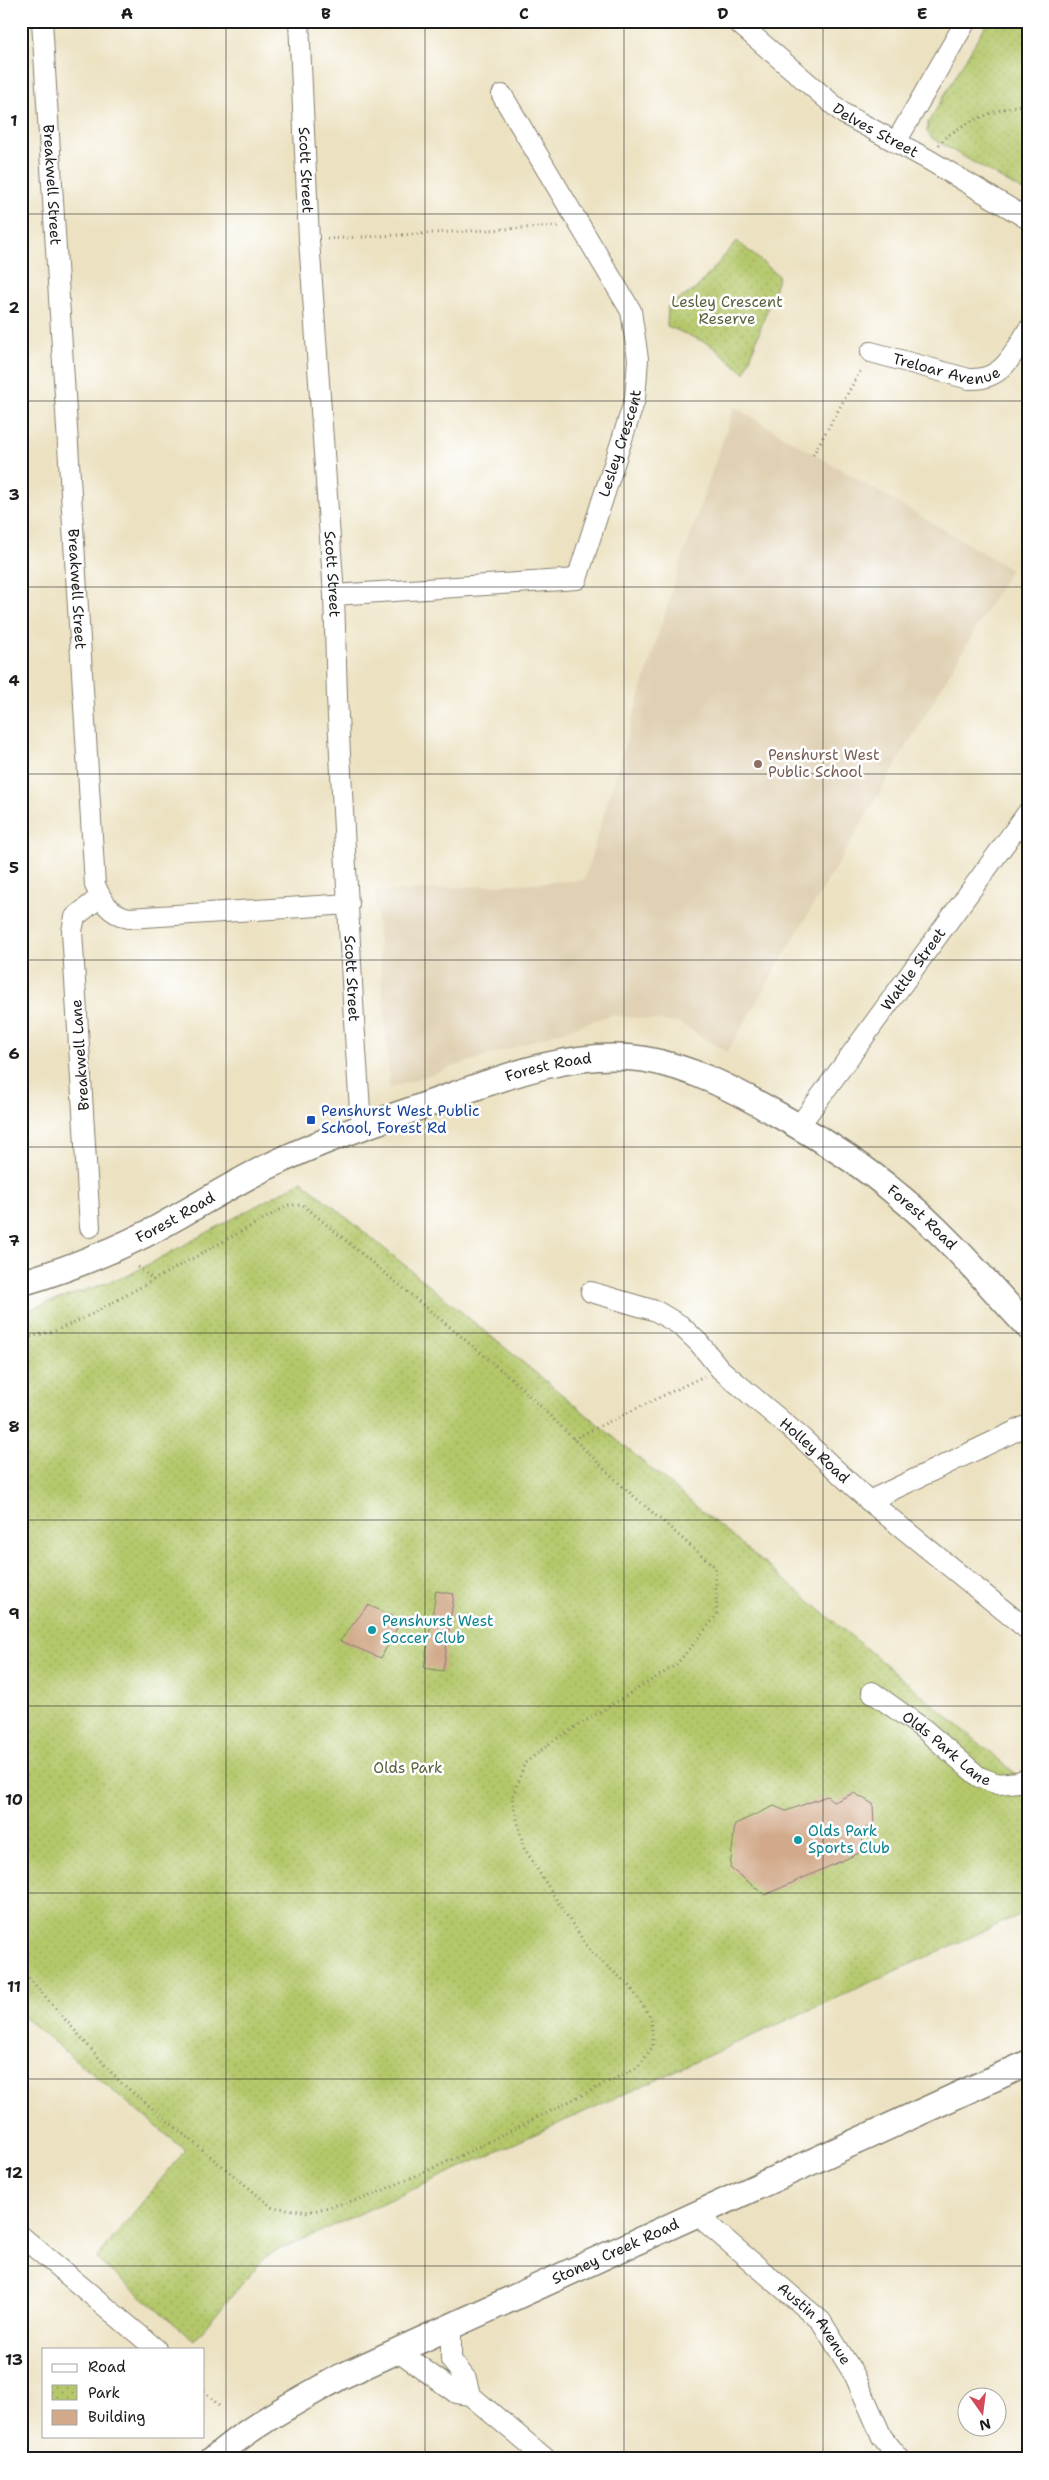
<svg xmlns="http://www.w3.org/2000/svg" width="1049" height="2480" font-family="'Shantell Sans',sans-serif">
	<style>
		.built { fill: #e0d1b4 }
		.park { fill: url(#park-dots); stroke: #687244 }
		.building { fill: #d2aa8b }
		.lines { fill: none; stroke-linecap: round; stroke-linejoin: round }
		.minor-casing { stroke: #847f6f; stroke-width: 22 }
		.major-casing { stroke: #847f6f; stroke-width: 28 }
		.path { stroke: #847f6f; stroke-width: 3; stroke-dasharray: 1 4; stroke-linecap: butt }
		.minor { stroke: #fff; stroke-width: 20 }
		.major { stroke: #fff; stroke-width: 25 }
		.grid { fill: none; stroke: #1c1c1c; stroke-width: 1; stroke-opacity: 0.55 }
		.education-dot { fill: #8d6e63; stroke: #fff; stroke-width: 2 }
		.transit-dot { fill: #1a4fb4; stroke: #fff; stroke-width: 2 }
		.culture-dot { fill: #0f9aa8; stroke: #fff; stroke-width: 2 }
		.labels { text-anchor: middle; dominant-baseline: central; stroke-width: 5; stroke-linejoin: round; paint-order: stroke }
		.street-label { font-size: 15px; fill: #1c1c1c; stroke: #fff }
		.park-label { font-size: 15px; fill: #59613c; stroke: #fff }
		.education-label { font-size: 15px; fill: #785e54; stroke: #fff; text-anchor: start }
		.transit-label { font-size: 15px; fill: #164399; stroke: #fff; text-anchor: start }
		.culture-label { font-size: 15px; fill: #0d838f; stroke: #fff; text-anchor: start }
		.neatline { fill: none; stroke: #1c1c1c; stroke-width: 2 }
		.grid-label { font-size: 16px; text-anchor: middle; font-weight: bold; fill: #1c1c1c }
	</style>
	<defs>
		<pattern id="park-dots" width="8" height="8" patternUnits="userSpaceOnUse" patternTransform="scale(1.25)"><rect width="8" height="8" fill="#b4c86b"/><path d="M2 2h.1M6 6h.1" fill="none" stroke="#9aab5c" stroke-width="1.8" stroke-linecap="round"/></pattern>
	</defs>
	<rect width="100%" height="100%" fill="#fff"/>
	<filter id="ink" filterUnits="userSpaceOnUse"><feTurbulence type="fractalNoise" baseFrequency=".02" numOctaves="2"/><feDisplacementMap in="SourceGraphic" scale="10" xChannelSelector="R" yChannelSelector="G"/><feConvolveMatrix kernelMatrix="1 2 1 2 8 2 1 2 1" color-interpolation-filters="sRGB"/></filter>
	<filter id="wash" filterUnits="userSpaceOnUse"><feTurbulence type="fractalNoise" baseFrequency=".0096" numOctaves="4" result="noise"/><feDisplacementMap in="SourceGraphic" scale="20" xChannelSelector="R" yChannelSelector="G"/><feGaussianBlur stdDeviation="1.12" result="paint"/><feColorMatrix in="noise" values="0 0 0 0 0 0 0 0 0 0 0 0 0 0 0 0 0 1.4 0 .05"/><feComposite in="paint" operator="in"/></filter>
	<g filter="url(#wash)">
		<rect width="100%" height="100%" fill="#ece2c2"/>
		<polygon class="built" points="734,407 1011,569 727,1052 679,1023 611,1015 390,1088 375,892 584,880 675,580"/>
		<g class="park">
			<polygon points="988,21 1016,21 1028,28 1028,194 933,139 927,132 928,123"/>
			<polygon points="737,241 779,276 745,373 709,344 667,326 668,306 696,289"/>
			<polygon points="302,1181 587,1415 1028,1784 1028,1911 266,2256 194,2340 96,2259 185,2150 21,2015 21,1312 127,1276"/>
		</g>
		<g id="blocks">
			<g class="building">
				<polygon points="436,1591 454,1594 443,1671 424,1668"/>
				<polygon points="368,1605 401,1620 381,1658 340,1641"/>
				<polygon points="854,1793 873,1804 874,1826 859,1830 866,1850 765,1895 730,1868 735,1824 774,1806 786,1811 827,1796 834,1802"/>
			</g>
		</g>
	</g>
	<g filter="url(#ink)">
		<use href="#blocks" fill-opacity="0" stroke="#847f6f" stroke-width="1"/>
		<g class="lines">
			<g class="minor-casing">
				<g id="minor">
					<path id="s1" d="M42 21 95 885C103 903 110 914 129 918L349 904"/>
					<path id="s2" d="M299 21 309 240 334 595 337 697 354 1020 360 1110 364 1127"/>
					<path id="s3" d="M736 21 844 114 929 160 1028 219"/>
					<polyline points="896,142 966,21"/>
					<path id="s4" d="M871 352 969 379C1002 381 1013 355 1028 330"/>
					<path id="s5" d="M334 595 577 579 635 399 638 359 631 311 502 95"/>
					<path id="s6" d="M799 1126 1028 812"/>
					<polyline points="90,1227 72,931 75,917 100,897"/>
					<path id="s7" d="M591 1292 656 1311 680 1325 699 1343 720 1369 803 1439 869 1501 1028 1630"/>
					<polyline points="869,1501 1028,1425"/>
					<path id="s8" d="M872 1692 925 1730 979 1777 998 1784 1018 1782 1028 1778"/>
					<path id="s9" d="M697 2215 821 2321 855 2376 882 2437 900 2459"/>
					<polyline points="21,2236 156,2349"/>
					<polyline points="397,2350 456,2393 470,2395 466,2379 451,2360 451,2325"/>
					<polyline points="470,2395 546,2459"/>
				</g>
			</g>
			<g class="major-casing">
				<g id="major">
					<path id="s10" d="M21 1283C63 1271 105 1254 144 1235 185 1214 224 1188 265 1168 315 1143 367 1125 420 1107 489 1083 568 1048 643 1059 691 1067 733 1089 775 1113 818 1137 862 1164 899 1196 946 1234 987 1283 1028 1327"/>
					<path id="s11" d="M213 2459C251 2425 296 2402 340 2377L1028 2063"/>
				</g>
			</g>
			<g class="path">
				<path d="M939 145C953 125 1004 106 1028 104"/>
				<polyline points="327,239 558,226"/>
				<polyline points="813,455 862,368"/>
				<polyline points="138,1267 154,1280"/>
				<polyline points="21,1339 55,1331 92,1314 289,1205 303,1205 511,1378 622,1486 715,1567 717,1615 676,1665 556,1739 525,1763 512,1798 524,1848 561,1907 591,1952 629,1985 651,2018 653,2046 638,2067 460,2156 368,2197 309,2212 272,2207 119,2081 21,1969"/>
				<polyline points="573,1439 704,1376"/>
				<polyline points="204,2391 220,2407"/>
			</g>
			<use href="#minor" class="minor"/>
			<use href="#major" class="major"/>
		</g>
	</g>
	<path class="grid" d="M226 21V2459M425 21V2459M624 21V2459M823 21V2459M21 214H1028M21 401H1028M21 587H1028M21 774H1028M21 960H1028M21 1147H1028M21 1333H1028M21 1520H1028M21 1706H1028M21 1893H1028M21 2079H1028M21 2266H1028"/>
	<circle class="education-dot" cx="758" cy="764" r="5"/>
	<rect class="transit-dot" x="306" y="1115" width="10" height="10" rx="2.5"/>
	<g class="culture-dot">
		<circle cx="372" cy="1630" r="5"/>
		<circle cx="798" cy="1840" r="5"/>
	</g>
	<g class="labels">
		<g class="street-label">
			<text stroke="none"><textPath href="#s3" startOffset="178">Delves Street</textPath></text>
			<text stroke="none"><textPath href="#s2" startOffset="149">Scott Street</textPath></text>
			<text stroke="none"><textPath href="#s1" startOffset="164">Breakwell Street</textPath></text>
			<text stroke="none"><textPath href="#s4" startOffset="78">Treloar Avenue</textPath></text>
			<text stroke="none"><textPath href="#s5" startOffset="386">Lesley Crescent</textPath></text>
			<text stroke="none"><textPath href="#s2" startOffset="554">Scott Street</textPath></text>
			<text stroke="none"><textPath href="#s1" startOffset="569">Breakwell Street</textPath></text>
			<text stroke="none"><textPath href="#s6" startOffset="194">Wattle Street</textPath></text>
			<text stroke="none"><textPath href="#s2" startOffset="959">Scott Street</textPath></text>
			<text transform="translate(80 1055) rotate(-94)">Breakwell Lane</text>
			<text stroke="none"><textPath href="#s10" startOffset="572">Forest Road</textPath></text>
			<text stroke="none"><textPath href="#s10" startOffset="168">Forest Road</textPath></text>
			<text stroke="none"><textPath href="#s10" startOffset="992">Forest Road</textPath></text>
			<text stroke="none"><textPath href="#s7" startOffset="280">Holley Road</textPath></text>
			<text stroke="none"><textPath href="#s8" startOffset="94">Olds Park Lane</textPath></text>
			<text stroke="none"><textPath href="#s11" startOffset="454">Stoney Creek Road</textPath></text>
			<text stroke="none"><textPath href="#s9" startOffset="161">Austin Avenue</textPath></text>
		</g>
		<g class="park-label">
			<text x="727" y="302">Lesley Crescent<tspan x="727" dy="17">Reserve</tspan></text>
			<text x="408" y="1768">Olds Park</text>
		</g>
		<g class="education-label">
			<text x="768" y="755">Penshurst West<tspan x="768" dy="17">Public School</tspan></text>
		</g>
		<g class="transit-label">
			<text x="321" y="1111">Penshurst West Public<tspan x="321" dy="17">School, Forest Rd</tspan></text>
		</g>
		<g class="culture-label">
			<text x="382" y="1621">Penshurst West<tspan x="382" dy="17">Soccer Club</tspan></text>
			<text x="808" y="1831">Olds Park<tspan x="808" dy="17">Sports Club</tspan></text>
		</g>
	</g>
	<rect width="1049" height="2480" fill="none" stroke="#fff" stroke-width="55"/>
	<rect x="42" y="2348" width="162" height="90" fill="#ffffff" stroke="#a4a4a4"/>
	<rect x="52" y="2364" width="25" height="8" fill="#ffffff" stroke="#a4a4a4"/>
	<text x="88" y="2372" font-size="15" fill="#1c1c1c">Road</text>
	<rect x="52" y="2385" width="25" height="15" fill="url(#park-dots)" stroke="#a4a4a4"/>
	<text x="88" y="2398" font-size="15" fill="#1c1c1c">Park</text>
	<rect x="52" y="2410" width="25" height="15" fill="#d2aa8b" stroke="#a4a4a4"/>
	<text x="88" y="2422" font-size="15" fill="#1c1c1c">Building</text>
	<g transform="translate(982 2412) rotate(166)"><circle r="24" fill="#ffffff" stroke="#a4a4a4"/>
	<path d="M0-4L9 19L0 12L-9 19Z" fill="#d1495b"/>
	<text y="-8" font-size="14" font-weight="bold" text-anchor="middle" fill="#1c1c1c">N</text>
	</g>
	<rect x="28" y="28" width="994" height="2424" class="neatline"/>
	<g class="grid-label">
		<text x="127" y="19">A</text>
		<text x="326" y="19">B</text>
		<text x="524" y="19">C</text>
		<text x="723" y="19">D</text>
		<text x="922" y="19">E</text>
		<text x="14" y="126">1</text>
		<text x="14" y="313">2</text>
		<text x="14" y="500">3</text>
		<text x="14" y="686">4</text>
		<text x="14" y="873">5</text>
		<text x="14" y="1059">6</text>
		<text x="14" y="1246">7</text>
		<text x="14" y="1432">8</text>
		<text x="14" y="1619">9</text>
		<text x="14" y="1805">10</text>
		<text x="14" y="1992">11</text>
		<text x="14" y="2178">12</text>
		<text x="14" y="2365">13</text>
	</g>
</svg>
